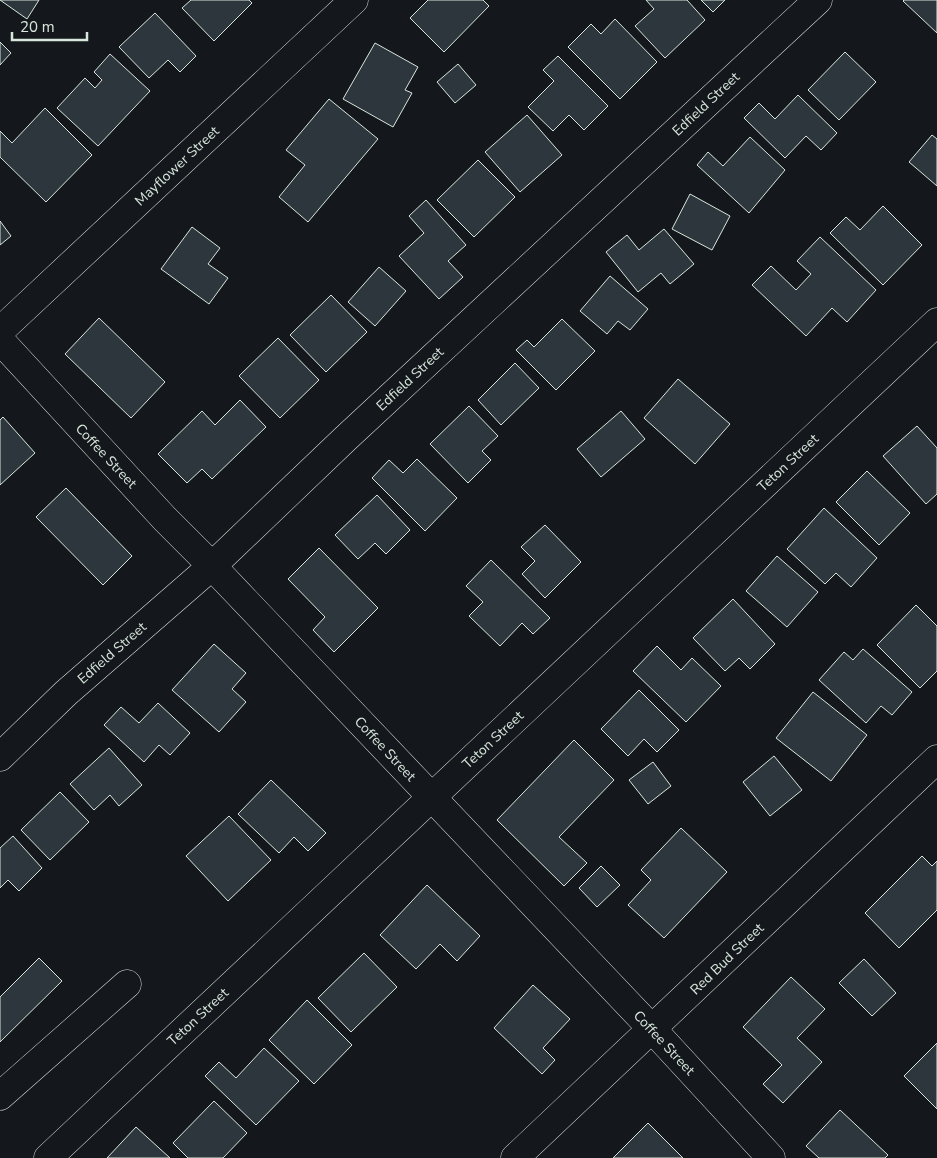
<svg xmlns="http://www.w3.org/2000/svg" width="937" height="1158" font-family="'Nunito Sans',sans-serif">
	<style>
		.building { fill: #2c363c; stroke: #d8e6dc }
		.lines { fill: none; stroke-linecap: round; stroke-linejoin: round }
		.minor-casing { stroke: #d8e6dc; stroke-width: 29 }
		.minor { stroke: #14181c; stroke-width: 28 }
		.labels { text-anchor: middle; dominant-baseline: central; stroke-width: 4; stroke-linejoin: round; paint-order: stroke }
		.street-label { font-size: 14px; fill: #d8e6dc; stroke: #14181c }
	</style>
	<rect width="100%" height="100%" fill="#14181c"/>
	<g class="building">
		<polygon points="0,0 39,0 27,19"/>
		<polygon points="191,0 249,0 252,3 214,41 182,8"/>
		<polygon points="428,0 483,0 489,6 444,52 410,18"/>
		<polygon points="646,0 687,0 705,20 665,58 635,26 654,9"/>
		<polygon points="701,0 725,0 713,12"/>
		<polygon points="904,0 937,0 937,33 903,1"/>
		<polygon points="155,13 196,56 180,72 168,60 149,78 119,47"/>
		<polygon points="615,19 657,62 620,99 568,47 591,24 601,34"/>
		<polygon points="0,42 11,53 0,65"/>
		<polygon points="375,43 418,67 405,90 412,93 393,127 343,99"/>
		<polygon points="845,52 876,82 839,120 808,90"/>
		<polygon points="110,54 150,91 98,146 57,108 85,78 95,88 102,80 94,72"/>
		<polygon points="558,56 608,106 584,130 569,115 553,131 528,107 554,81 543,70"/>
		<polygon points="458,64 476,85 455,103 437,82"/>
		<polygon points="798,95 837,133 821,150 806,136 785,158 744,118 759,103 775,119"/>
		<polygon points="329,99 378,139 308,222 279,197 305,165 286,150"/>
		<polygon points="45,108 92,155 46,202 0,157 0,131 12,143"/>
		<polygon points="527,115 562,155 520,192 485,152"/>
		<polygon points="932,135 937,139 937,186 909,162"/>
		<polygon points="750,137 785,170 749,213 697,165 708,152 723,166"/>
		<polygon points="478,160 515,197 474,237 437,200"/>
		<polygon points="690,194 730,216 712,250 672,229"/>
		<polygon points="426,200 466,245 448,261 463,277 439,299 399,256 424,233 409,216"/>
		<polygon points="883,206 922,245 883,285 830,233 846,217 860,230"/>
		<polygon points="0,221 11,236 0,245"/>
		<polygon points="192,227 220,248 208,264 228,278 209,304 161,269"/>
		<polygon points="664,229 694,264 670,284 661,273 638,292 606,252 627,235 639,250"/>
		<polygon points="820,237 876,290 847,322 832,308 806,336 752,285 771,266 796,290 811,274 797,261"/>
		<polygon points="379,267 406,291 375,326 348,302"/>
		<polygon points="610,276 648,309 630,330 618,321 607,334 580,311"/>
		<polygon points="331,295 367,332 326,372 290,335"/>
		<polygon points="99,318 165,382 131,418 65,354"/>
		<polygon points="562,319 595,351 556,390 516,350 527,340 534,347"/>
		<polygon points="278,338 319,380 280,418 239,376"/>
		<polygon points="515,363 539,388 501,425 478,400"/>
		<polygon points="678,379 730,424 695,464 644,418"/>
		<polygon points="240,400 266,427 212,479 202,469 187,483 158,454 202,411 215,425"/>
		<polygon points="469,406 498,436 482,451 491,460 468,483 430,444"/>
		<polygon points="621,411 645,439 601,477 577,449"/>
		<polygon points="3,417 35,453 0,485 0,420"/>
		<polygon points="917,426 937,448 937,494 926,504 883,456"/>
		<polygon points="417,459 457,498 425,531 372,478 389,460 403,473"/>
		<polygon points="867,471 910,513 879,545 836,502"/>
		<polygon points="66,488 132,556 103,585 36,517"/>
		<polygon points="377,495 410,530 386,554 375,543 358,559 335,535"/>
		<polygon points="824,508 877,558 851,587 836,573 825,584 787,549"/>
		<polygon points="545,525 581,562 545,598 522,574 535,561 521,547"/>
		<polygon points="319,548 378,608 334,652 313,630 325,617 288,579"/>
		<polygon points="777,556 818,592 787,627 746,591"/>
		<polygon points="491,560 550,618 533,634 522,623 500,646 469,616 483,602 466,586"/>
		<polygon points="733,599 775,644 750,669 739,658 725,671 693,638"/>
		<polygon points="916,605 937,626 937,671 920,688 877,645"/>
		<polygon points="214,644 246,673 232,689 246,702 219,732 172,690"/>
		<polygon points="657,646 681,670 692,658 721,686 686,722 633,671"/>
		<polygon points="863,649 912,692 892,715 881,706 866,723 819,680 844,652 853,660"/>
		<polygon points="639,690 679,730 657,752 644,739 628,756 601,729"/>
		<polygon points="813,692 867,735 831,781 776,738"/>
		<polygon points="158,703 190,733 170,755 159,745 144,762 104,725 121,707 139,723"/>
		<polygon points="574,740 614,780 559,837 587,863 564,886 497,820"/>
		<polygon points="109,748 142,785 119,806 110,795 94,810 70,784"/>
		<polygon points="774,756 802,790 770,816 743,782"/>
		<polygon points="653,762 671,786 648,804 629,780"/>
		<polygon points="271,780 326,833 308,851 294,837 279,853 238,814"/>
		<polygon points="60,792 89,822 50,860 21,830"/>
		<polygon points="229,816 271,860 228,901 186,856"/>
		<polygon points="681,828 727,872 664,938 628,905 651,880 641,870"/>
		<polygon points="13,836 42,868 19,891 8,880 0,888 0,848"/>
		<polygon points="922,856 932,866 937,861 937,910 899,948 865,913"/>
		<polygon points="601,866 620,885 597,907 579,888"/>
		<polygon points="427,885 480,936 457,961 440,944 416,969 380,935"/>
		<polygon points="364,953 397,987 351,1032 318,998"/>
		<polygon points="39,958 62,981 0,1042 0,997"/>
		<polygon points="864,959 896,993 872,1016 839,983"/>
		<polygon points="791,977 825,1009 797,1038 822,1062 783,1103 763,1084 782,1065 743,1027"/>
		<polygon points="533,985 570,1019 543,1048 555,1060 542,1074 494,1028"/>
		<polygon points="307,1000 352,1045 314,1084 269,1040"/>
		<polygon points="937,1043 937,1109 904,1076"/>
		<polygon points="264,1048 299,1081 256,1125 205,1076 219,1062 236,1078"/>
		<polygon points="214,1101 247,1133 223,1158 188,1158 173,1143"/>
		<polygon points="840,1110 888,1155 885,1158 819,1158 806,1146"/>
		<polygon points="648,1123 683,1158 613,1158"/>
		<polygon points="136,1127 170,1158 107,1158"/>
	</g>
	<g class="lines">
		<g class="minor-casing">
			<g id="minor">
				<polyline points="0,331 354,0"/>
				<polyline points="0,340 165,519 212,566 653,1030 771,1158"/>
				<polyline points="0,757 66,693 212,566 346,438 818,0"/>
				<polyline points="0,1096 127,984"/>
				<polyline points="48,1158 937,322"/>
				<polyline points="515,1158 937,759"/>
			</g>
		</g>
		<use href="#minor" class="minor"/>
	</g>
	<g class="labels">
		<g class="street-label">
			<text transform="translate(706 104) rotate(-43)">Edfield Street</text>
			<text transform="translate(177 166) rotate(-43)">Mayflower Street</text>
			<text transform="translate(410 379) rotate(-43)">Edfield Street</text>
			<text transform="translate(106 456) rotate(47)">Coffee Street</text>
			<text transform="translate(788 463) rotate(-43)">Teton Street</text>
			<text transform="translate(112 653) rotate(-41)">Edfield Street</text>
			<text transform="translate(493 740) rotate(-43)">Teton Street</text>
			<text transform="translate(385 749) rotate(47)">Coffee Street</text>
			<text transform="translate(727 959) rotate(-44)">Red Bud Street</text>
			<text transform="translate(198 1017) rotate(-43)">Teton Street</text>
			<text transform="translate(664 1043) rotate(47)">Coffee Street</text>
		</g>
	</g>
	<path d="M12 32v8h75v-8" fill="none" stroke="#d8e6dc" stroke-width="2.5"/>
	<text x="20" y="32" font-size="15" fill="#d8e6dc" stroke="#14181c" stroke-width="4" paint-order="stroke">20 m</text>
</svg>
